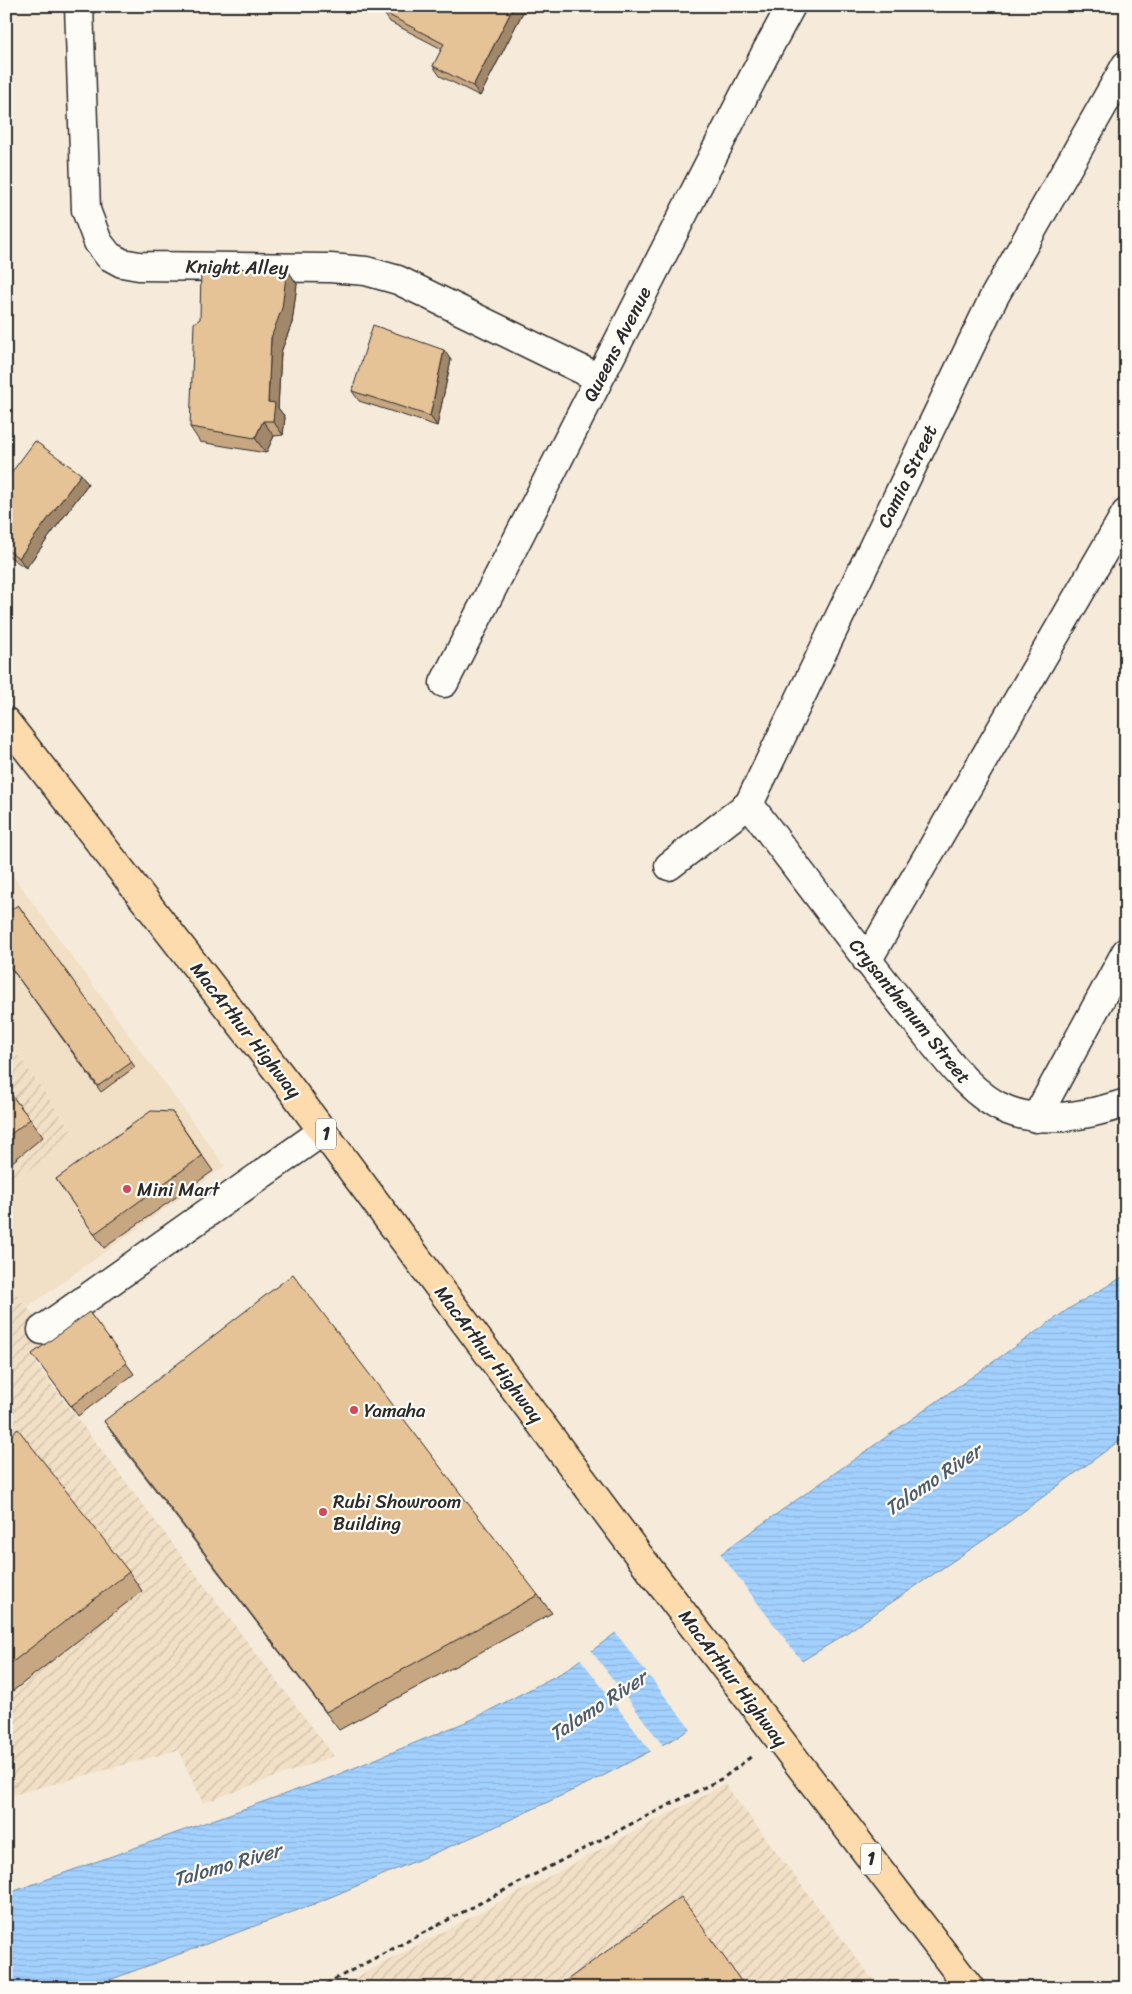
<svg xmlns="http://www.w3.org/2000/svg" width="1132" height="1994" font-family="Sriracha,sans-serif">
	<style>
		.built { fill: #f1dfc6 }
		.industrial { fill: url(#industrial-furrows) }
		.water { fill: url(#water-rules); stroke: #738faa }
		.pier { fill: #f6ebda }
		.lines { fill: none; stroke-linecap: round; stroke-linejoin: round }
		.minor-casing { stroke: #2b2b2b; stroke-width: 31 }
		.highway-casing { stroke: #2b2b2b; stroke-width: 31 }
		.path { stroke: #2b2b2b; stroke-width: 3; stroke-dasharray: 5 4; stroke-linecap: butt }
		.minor { stroke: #fdfcf7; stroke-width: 28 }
		.highway { stroke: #fedbac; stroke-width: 28 }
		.wall { fill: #c6a782; stroke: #2b2b2b }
		.shaded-wall { fill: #a1886a; stroke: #2b2b2b }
		.building { fill: #e6c297; stroke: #2b2b2b }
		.poi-dot { fill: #d1495b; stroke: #fdfcf7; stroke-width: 2 }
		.labels { text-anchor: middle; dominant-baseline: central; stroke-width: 4.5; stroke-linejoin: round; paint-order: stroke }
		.shield { fill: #fdfcf7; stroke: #6a6a68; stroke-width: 1 }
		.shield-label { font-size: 18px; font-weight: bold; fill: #2b2b2b }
		.street-label { font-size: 19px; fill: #2b2b2b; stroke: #fdfcf7 }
		.poi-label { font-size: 19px; fill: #2b2b2b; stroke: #fdfcf7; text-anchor: start }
		.water-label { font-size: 20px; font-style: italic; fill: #4f5d6b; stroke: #fdfcf7 }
	</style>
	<defs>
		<pattern id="industrial-furrows" width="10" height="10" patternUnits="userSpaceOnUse" patternTransform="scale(1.25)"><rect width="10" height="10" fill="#f1dfc6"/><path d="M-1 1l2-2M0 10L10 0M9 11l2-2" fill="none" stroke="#cfc0aa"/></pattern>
		<pattern id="water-rules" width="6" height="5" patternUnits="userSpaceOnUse" patternTransform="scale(1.25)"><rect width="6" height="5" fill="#a3d1ff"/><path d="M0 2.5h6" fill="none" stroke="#8cb4db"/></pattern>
	</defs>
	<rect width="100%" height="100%" fill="#f6ebda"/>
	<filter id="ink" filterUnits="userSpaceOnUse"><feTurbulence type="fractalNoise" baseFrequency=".02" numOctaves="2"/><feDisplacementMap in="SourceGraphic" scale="10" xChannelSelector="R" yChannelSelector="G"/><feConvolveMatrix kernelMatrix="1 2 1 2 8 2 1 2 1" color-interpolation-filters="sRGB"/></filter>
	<g filter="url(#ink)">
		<polygon class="built" points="6,866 225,1166 28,1307 6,1279 6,1188 75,1134 6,1038"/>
		<g class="industrial">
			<polygon points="6,1038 75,1135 6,1188"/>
			<polygon points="6,1279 57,1347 36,1364 334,1756 203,1803 178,1750 13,1795 6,1800"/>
			<polygon points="725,1784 879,1988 336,1988"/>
		</g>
		<polygon class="water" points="1126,1275 1126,1436 987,1538 833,1642 679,1736 599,1778 484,1832 314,1904 88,1988 6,1988 6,1894 327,1779 473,1719 565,1671 738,1541 1070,1308"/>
		<g class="pier">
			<polygon points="719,1552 803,1663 692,1731 614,1631"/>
			<polygon points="590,1649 664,1747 652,1753 579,1657"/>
		</g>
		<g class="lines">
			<g class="minor-casing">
				<g id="minor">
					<polyline points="79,6 86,210 98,242 109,256 122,263 139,266 330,268 366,271 398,280 599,378"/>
					<polyline points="444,683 765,54 791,6"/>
					<path d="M749 804C803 876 857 948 913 1018 939 1049 969 1095 1007 1110 1044 1125 1089 1115 1126 1103"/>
					<polyline points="669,866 749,804 994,297 1126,65"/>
					<polyline points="867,961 1126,513"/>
					<polyline points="1036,1118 1126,952"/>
					<polyline points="42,1330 323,1131"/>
				</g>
			</g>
			<g class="highway-casing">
				<polyline id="highway" points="6,722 289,1086 637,1553 970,1988"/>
			</g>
			<polyline class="path" points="318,1988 629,1825 723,1778 752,1756"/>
			<use href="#minor" class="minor"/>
			<use href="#highway" class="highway"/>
		</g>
		<g class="wall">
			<polygon points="386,6 526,6 480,96 440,76 433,66 442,49 390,22 383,12"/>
			<polygon points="287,269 297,284 292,323 281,352 278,408 285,417 283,435 274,436 266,453 200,442 190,427"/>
			<polygon points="451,360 437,426 359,401 352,391"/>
			<polygon points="6,480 88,484 26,568 6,554"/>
			<polygon points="18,905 135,1067 101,1092 6,961"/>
			<polygon points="6,1088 30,1119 43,1137 6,1167"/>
			<polygon points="172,1112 213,1171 104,1248 56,1179"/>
			<polygon points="6,1293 9,1297 6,1299"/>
			<polygon points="89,1312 134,1374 78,1416 40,1364"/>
			<polygon points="104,1421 538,1595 552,1613 339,1730 117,1440"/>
			<polygon points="6,1438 129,1572 142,1591 9,1694 6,1690"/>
		</g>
		<g class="shaded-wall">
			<polygon points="514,6 526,6 480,96 473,86"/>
			<polygon points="287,269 297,284 292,323 281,352 278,408 285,417 283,435 273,421 268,402 271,338"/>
			<polygon points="444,350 451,360 437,426 430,416"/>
			<polygon points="263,421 274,436 266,453 255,438"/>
			<polygon points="81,474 88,484 26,568 19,558"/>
		</g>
		<g class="building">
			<polygon points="386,6 514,6 473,86 433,66 444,44 383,12"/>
			<polygon points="201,268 287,269 282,308 271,338 268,402 275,403 273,421 263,421 255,438 190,427 194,323 200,319"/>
			<polygon points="373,325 444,350 430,416 352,391"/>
			<polygon points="35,441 81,474 19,558 6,549 6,480"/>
			<polygon points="18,905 132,1062 98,1086 6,961 6,913"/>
			<polygon points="6,1088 30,1119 6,1138"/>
			<polygon points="151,1111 172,1112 202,1156 94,1234 56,1179"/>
			<polygon points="293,1274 538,1595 326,1712 104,1421"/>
			<polygon points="89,1312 127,1363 71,1406 32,1354"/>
			<polygon points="18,1429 129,1572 6,1667 6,1438"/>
			<polygon points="681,1897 746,1988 556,1988"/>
		</g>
	</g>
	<g class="poi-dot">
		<circle cx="127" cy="1189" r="5"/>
		<circle cx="354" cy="1410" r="5"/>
		<circle cx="323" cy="1512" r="5"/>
	</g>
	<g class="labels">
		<g class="shield">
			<rect x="316" y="1118.5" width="20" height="31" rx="4"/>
			<rect x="861" y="1843.5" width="20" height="31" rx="4"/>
		</g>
		<g class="shield-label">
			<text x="326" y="1134">1</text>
			<text x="871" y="1859">1</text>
		</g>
		<g class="street-label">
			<text transform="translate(237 267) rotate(1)">Knight Alley</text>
			<text transform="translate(617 344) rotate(-63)">Queens Avenue</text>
			<text transform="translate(907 476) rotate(-64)">Camia Street</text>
			<text transform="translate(910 1011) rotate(51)">Crysanthenum Street</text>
			<text transform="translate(246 1030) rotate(52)">MacArthur Highway</text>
			<text transform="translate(489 1354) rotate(53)">MacArthur Highway</text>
			<text transform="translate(733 1678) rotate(53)">MacArthur Highway</text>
		</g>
		<g class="poi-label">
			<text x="137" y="1189">Mini Mart</text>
			<text x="364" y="1410">Yamaha</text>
			<text x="333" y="1501">Rubi Showroom<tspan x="333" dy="22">Building</tspan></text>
		</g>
		<g class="water-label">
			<text transform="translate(933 1480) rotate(-34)">Talomo River</text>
			<text transform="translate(598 1706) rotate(-33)">Talomo River</text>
			<text transform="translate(227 1865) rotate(-16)">Talomo River</text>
		</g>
	</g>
	<rect width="1132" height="1994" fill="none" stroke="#fdfcf7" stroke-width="25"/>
	<rect x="12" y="12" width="1107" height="1969" fill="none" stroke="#2b2b2b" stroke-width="2" filter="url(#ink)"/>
</svg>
